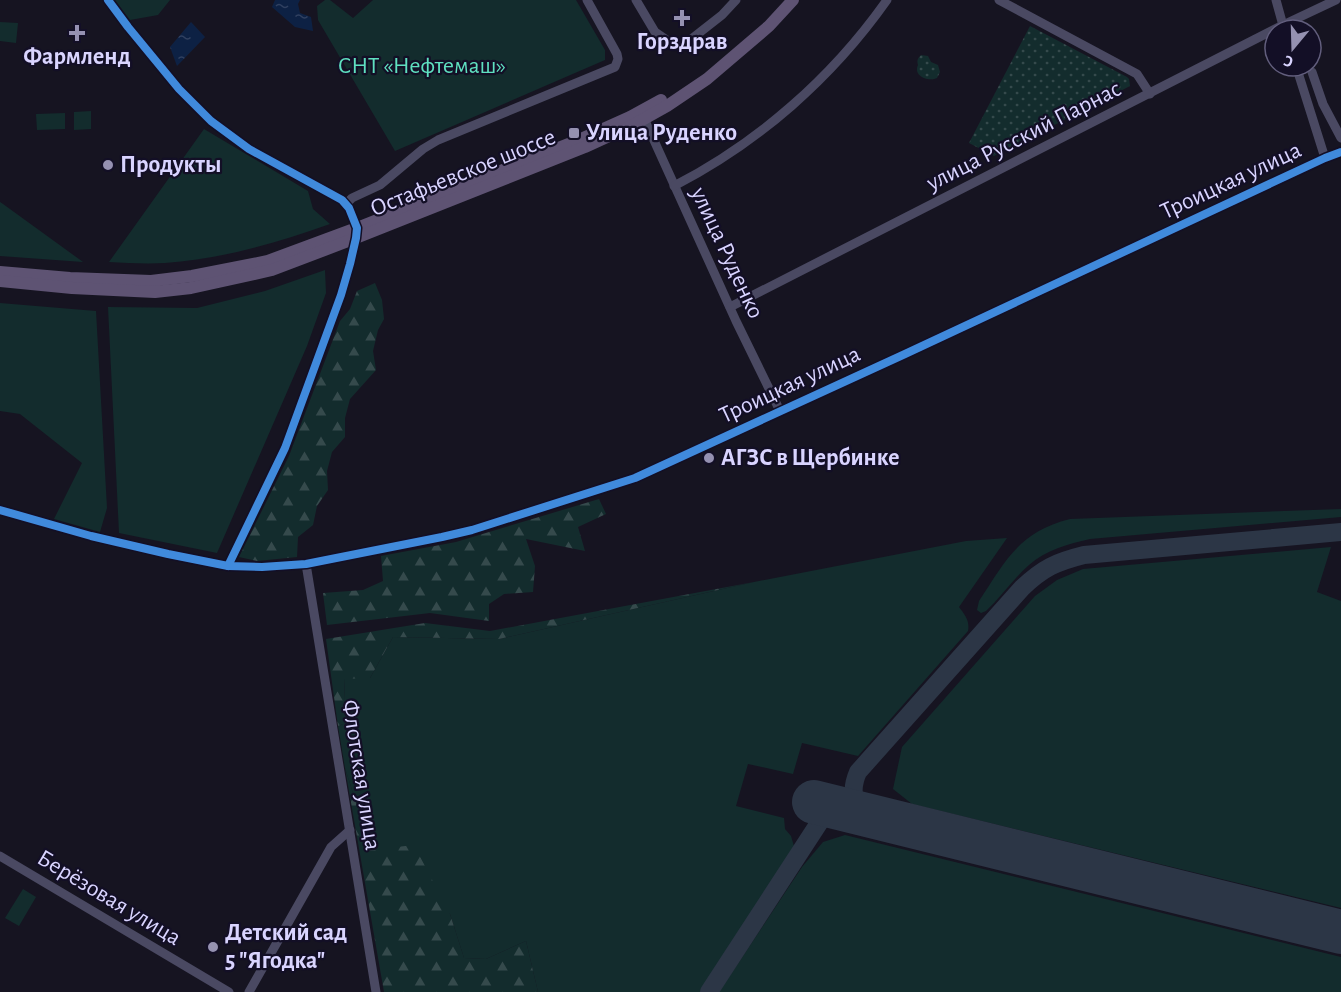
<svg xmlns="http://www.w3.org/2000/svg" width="1341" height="992" font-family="'Alegreya Sans',sans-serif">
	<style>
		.green { fill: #132c2d }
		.forest { fill: url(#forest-firs) }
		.park { fill: url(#park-dots) }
		.water { fill: url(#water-ripples) }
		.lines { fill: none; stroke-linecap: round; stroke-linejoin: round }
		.taxiway { stroke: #2c3646; stroke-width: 18 }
		.runway { stroke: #2c3646; stroke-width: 44 }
		.minor { stroke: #4a4962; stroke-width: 9 }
		.major { stroke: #5e5373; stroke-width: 12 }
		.cycleway-casing { stroke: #130f26; stroke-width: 11 }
		.cycleway { stroke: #408adc; stroke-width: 8 }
		.poi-dot { fill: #9591b1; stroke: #130f26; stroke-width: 2 }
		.labels { text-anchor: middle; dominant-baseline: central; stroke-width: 4.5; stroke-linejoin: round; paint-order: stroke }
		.poi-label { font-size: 24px; font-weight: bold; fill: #d9d4ff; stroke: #130f26; text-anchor: start }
		.park-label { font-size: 24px; fill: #5fe0c0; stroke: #130f26 }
		.street-label { font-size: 24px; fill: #d9d4ff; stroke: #130f26 }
	</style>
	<defs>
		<pattern id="forest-firs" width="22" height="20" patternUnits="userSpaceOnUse" patternTransform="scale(1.5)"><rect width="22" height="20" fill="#132c2d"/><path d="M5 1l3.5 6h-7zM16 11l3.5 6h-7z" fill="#354a4c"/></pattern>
		<pattern id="park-dots" width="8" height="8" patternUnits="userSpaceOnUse" patternTransform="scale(1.5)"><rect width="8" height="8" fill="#132c2d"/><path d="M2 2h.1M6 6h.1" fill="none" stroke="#354a4c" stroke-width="1.8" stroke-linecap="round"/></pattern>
		<pattern id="water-ripples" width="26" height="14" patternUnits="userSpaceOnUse" patternTransform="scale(1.5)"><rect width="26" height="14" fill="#0d2144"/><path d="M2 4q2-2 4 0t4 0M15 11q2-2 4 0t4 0" fill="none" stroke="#304060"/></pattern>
	</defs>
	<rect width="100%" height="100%" fill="#161421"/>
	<g class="green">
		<polygon points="115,0 170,0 158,15 130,20"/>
		<polygon points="325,0 330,0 353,18 373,0 576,0 605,50 605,60 395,151 318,20 317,6"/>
		<polygon points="0,22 18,23 16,43 0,41"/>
		<polygon points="91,111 91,129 74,130 74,112"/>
		<polygon points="65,113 65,129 37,130 36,114"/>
		<path d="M204 129 308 191 313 209 330 224C277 243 222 259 165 263 146 264 127 263 109 262Z"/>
		<polygon points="0,202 3,204 83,262 0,256"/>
		<polygon points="325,270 326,293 307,346 217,553 119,533 108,307 197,308 265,291"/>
		<polygon points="0,303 96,311 107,508 100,532 54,519 82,463 20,414 0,411"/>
		<path d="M1341 509V517L1090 539C1068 544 1046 550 1029 565 1013 579 1001 597 986 611L981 613 977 610 979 601C1006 560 1019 532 1070 519Z"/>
		<path d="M1007 538 959 607C965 615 970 621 968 631L858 756 802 743 793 774 748 764 736 806 784 818 785 829 791 836 796 853 703 992H538L526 941 486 959 464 958 450 914 371 850 345 768 338 726 346 723 344 678H370L393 637 499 639 754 582 966 541Z"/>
		<polygon points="1331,547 1317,592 1341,601 1341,908 912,804 893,789 902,747 1035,596 1057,580 1083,569"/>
		<polygon points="845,835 1341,957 1341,992 719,992 802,867 823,842"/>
		<polygon points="23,889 36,897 19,926 5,918"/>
	</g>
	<g class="forest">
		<polygon points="375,283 382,300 384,319 378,330 373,351 376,370 350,399 345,418 345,437 332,452 327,471 328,490 317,506 313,525 298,537 297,557 257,561 239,557 289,456 340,321 350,309 357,291"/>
		<polygon points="599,499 606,514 578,527 585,551 526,539 535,566 533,592 504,594 489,604 489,621 430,613 327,625 323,593 363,590 383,581 381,556 456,542"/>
		<polygon points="754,582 499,639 393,637 370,678 344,679 346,723 338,726 326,639 425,623 490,631"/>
		<polygon points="345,768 371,850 414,845 450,914 464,958 486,959 526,941 538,992 384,992"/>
	</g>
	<g class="park">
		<polygon points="1030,26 1127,77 1129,79 1130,86 994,156 969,143"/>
		<path d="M921 55 928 56 931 62 938 65 940 72 937 78C928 82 913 76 918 65 917 61 917 59 921 55Z"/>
	</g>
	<g class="water">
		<polygon points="275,0 300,0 298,4 300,13 311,17 313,31 295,27 272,7"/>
		<polygon points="191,22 205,37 177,66 170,47"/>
	</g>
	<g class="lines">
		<g class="taxiway">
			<path d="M871 817C854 805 849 793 858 772L1022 588C1043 568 1056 562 1084 555L1341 532"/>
			<polyline points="709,992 819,823 824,817 838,809"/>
		</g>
		<polyline class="runway" points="814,802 1341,932"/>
		<g class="minor">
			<polyline points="108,0 128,27 179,89 211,121 249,149 342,200 349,208 357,228 356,238 350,264 341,295 285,448 228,566"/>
			<polyline points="636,0 655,32 671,43 685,44 722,15 736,0"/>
			<polyline points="999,0 1137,74 1150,94"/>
			<polyline points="1276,0 1284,29"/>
			<polyline points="1296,66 1325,158"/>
			<polyline points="1312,72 1323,104 1341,138"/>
			<polyline points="642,114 736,321 780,411"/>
			<path d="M674 186C759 142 832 78 887 0"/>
			<polyline points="346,204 352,198 380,185 423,149 438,140 615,67 618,59 617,54 587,0"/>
			<polyline points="730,307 1283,25 1336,0"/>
			<polyline points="0,510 91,536 168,554 228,566 262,567 306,564 442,537 472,530 635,478 905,354 1325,158 1341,152"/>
			<polyline points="306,564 376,992"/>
			<polyline points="0,856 229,992"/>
			<polyline points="249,992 331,847 350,830"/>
		</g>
		<g class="major">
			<polyline points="0,272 70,278 151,281 192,276 268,261 357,228 581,139 630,117 661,100"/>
			<polyline points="0,281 72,288 155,292 191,288 272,270 356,238 585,147 633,125 667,106 707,79 769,26 793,0"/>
		</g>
		<g class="cycleway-casing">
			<g id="cycleway">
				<polyline points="108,0 128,27 179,89 211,121 249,149 342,200 349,208 357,228 356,238 350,264 341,295 285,448 228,566"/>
				<polyline points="0,510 91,536 168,554 228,566 262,567 306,564 442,537 472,530 635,478 905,354 1325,158 1341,152"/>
			</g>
		</g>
		<use href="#cycleway" class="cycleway"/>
	</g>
	<g class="poi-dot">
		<path d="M679 9h6v6h6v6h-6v6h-6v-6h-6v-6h6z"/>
		<path d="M74 24h6v6h6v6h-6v6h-6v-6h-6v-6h6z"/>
		<rect x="568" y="127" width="12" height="12" rx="3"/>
		<circle cx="108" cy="165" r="6"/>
		<circle cx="709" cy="458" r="6"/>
		<circle cx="213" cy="947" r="6"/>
	</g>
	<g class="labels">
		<g class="poi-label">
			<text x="682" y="42" text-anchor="middle">Горздрав</text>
			<text x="77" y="57" text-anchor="middle">Фармленд</text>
			<text x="586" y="133">Улица Руденко</text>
			<text x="120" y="165">Продукты</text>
			<text x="721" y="458">АГЗС в Щербинке</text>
			<text x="225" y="933">Детский сад<tspan x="225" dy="28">5 "Ягодка"</tspan></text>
		</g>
		<g class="park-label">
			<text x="422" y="66">СНТ «Нефтемаш»</text>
		</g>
		<g class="street-label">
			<text transform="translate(1024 136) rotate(-27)">улица Русский Парнас</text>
			<text transform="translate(463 173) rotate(-22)">Остафьевское шоссе</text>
			<text transform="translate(1231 181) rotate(-25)">Троицкая улица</text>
			<text transform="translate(727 253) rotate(65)">улица Руденко</text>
			<text transform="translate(790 385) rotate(-25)">Троицкая улица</text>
			<text transform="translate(361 775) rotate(81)">Флотская улица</text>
			<text transform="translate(109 898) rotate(31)">Берёзовая улица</text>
		</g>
	</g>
	<g transform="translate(1293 48) rotate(199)"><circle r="28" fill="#130f26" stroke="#625e7d" stroke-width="1.5"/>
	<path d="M0-4.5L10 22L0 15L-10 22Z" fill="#9591b1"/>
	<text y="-9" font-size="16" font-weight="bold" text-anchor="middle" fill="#d9d4ff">С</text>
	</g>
</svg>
